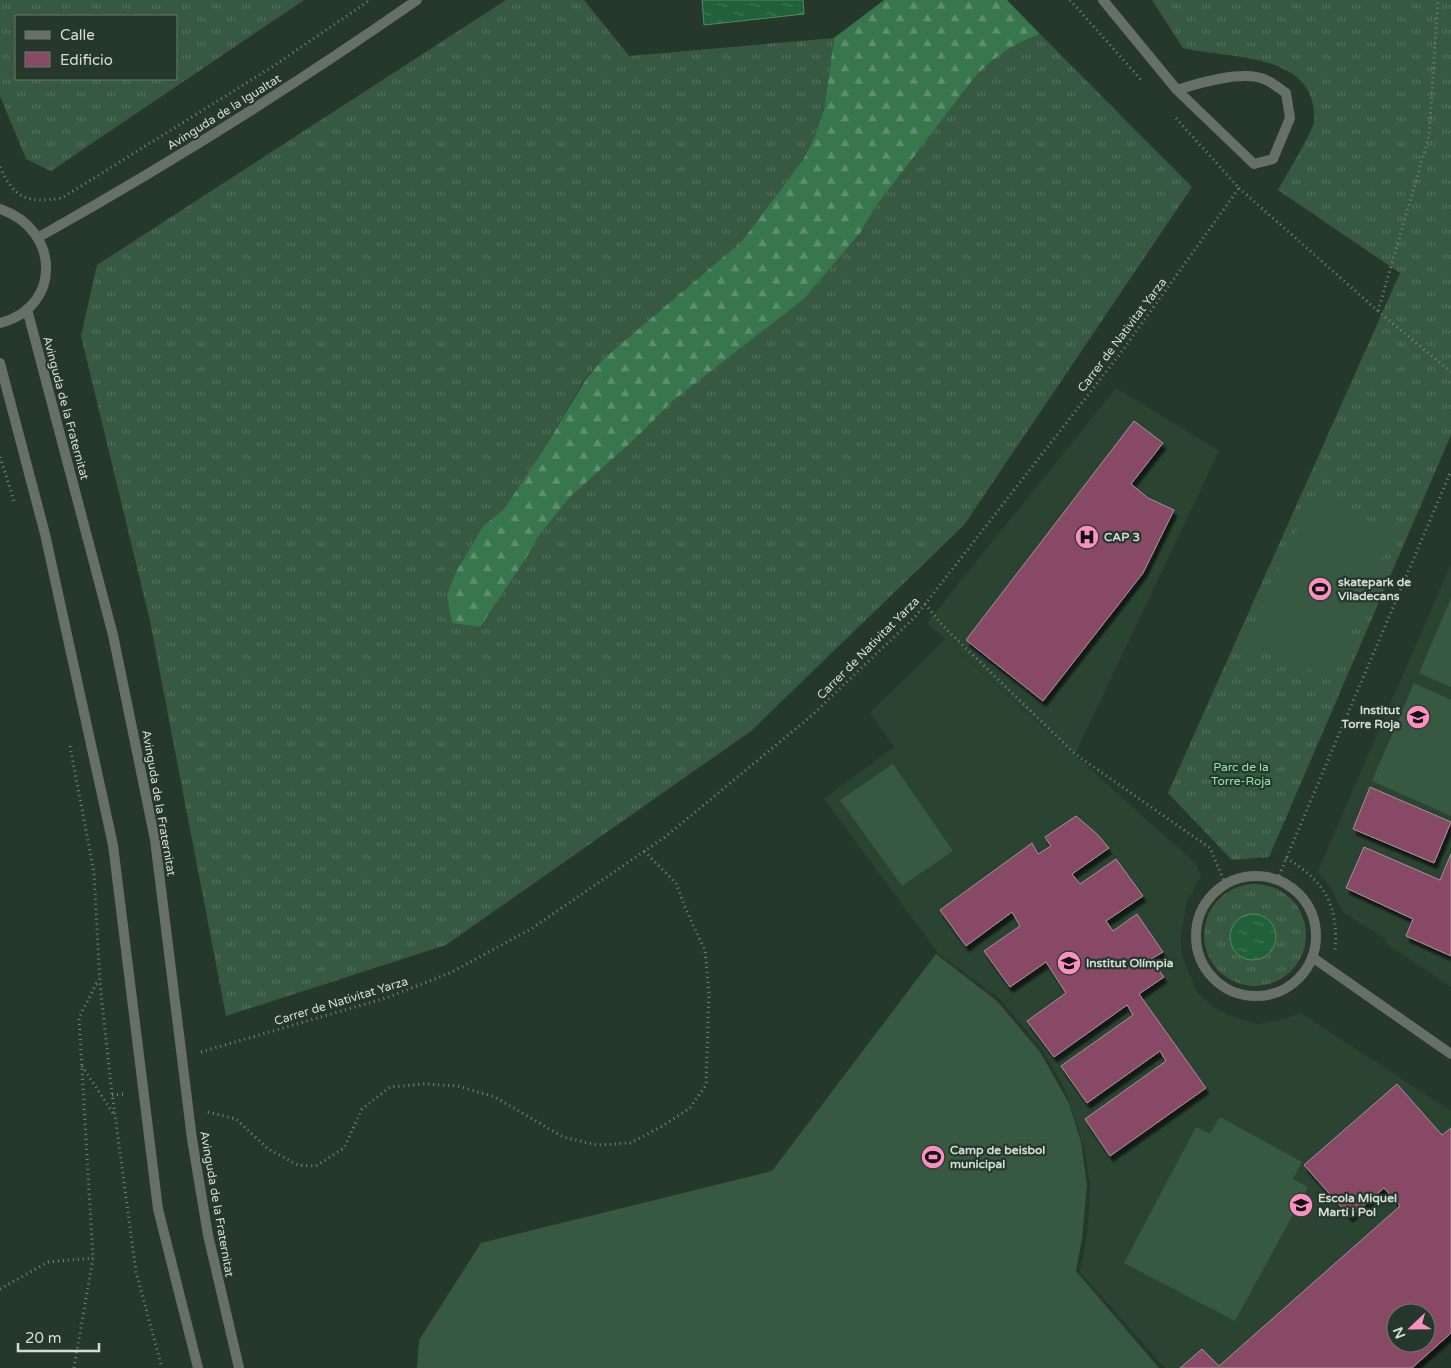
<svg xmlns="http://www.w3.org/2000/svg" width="1451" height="1368" font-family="'Varela Round',sans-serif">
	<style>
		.built { fill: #2b4432; fill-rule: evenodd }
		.grass { fill: url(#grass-tufts); fill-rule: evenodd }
		.forest { fill: url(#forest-firs) }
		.garden { fill: #375941 }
		.water { fill: url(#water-ripples); stroke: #568668 }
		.building { fill: #884966; stroke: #a78f98; fill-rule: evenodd; filter: url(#shadow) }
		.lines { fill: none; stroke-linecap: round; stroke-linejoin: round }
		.path { stroke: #76857a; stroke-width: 3; stroke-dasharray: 1 4; stroke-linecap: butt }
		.minor { stroke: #666f68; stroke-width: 10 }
		.tertiary { stroke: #666f68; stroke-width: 10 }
		.labels { text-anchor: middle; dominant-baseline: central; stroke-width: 4.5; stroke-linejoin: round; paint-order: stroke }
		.street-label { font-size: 12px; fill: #d2ddd5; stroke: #26382b }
		.poi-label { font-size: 12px; font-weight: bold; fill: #d2ddd5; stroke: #26382b; text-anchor: start }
		.park-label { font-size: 12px; fill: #8de7a9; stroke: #26382b }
	</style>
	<defs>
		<pattern id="grass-tufts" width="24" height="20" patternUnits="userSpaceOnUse" patternTransform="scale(1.25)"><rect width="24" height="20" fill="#375941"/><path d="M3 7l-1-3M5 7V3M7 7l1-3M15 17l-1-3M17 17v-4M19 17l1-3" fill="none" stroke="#53705c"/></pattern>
		<pattern id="forest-firs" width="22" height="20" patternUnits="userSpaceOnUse" patternTransform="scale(1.25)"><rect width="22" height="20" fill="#38764d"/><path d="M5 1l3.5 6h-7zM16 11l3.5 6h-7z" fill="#5d8f6e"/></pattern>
		<pattern id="water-ripples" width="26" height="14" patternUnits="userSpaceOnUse" patternTransform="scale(1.25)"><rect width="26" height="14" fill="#21613a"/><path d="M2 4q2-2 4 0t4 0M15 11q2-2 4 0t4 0" fill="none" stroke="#407756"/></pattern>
		<filter id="shadow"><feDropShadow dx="3" dy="5.5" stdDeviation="1" flood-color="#0009"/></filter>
	</defs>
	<rect width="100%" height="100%" fill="#26382b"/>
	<g class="built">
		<polygon points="1116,388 1219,451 1075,754 927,623"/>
		<polygon points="1451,564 1451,987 1385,943 1387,940 1343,912 1331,888 1318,871"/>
		<path d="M945 639 1196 864 1201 876 1186 903 1181 938 1182 956 1197 992 1211 1005 1227 1015 1257 1024 1285 1019 1301 1013 1451 1111V1335L1413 1368H1165L1080 1272 1088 1229 1090 1185 1085 1150 1066 1091 1043 1050 999 998 939 954 824 799 894 747 870 713ZM1396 1313H1426V1343H1396Z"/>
	</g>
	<g class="grass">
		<path d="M0 0H304L51 171 26 159 0 96ZM16 16H176V79H16Z"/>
		<path d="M506 0H584L629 56 834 38 824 110 815 136 804 158 742 241 602 360 585 379 547 444 504 509 483 526 457 570 479 627 525 560 538 537 571 496 634 440 674 400 804 299 861 232 874 209 974 78C995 56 1012 45 1040 34L1192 187 964 525 751 731 446 945 226 1016 150 621 81 336 97 265Z"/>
		<path d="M1152 0H1451V435L1269 857 1232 860 1168 793 1400 273 1278 190C1284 179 1313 131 1314 122 1319 52 1230 59 1183 48Z"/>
		<circle cx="1255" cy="935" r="51"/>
	</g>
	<path class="forest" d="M884 0H1007L1040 34C1012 45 995 56 974 78L874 209 861 232 804 299 674 400 634 440 571 496 538 537 525 560 480 627 452 623 447 595 457 570 483 526 504 509 547 444 586 379 602 360 742 241 804 158 815 136 824 110 834 38Z"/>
	<g class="garden">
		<polygon points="1312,496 1394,532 1331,677 1245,646"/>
		<polygon points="1451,598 1451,687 1419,673"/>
		<polygon points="1414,683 1451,700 1451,816 1372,781"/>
		<polygon points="893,764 953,851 902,886 840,800"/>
		<polygon points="936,954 997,1001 1040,1052 1069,1103 1081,1142 1087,1185 1082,1239 1076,1271 1159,1368 417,1368 419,1340 481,1243 772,1171"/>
		<polygon points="1220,1117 1302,1162 1293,1179 1308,1187 1235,1321 1124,1263 1196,1127 1210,1134"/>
	</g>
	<g class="water">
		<polygon points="702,0 803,0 804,14 704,25"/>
		<circle cx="1253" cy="937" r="23"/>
	</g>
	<g class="building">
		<polygon points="1134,421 1163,443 1131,484 1148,498 1174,510 1143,573 1043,701 966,640"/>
		<polygon points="1370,787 1451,822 1434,863 1353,829"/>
		<polygon points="1076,816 1097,834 1109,848 1072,874 1080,884 1116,859 1143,896 1106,921 1113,931 1137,914 1163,952 1151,959 1164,977 1139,994 1206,1088 1110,1156 1085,1119 1166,1061 1160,1051 1087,1103 1061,1066 1133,1015 1127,1005 1054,1057 1027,1021 1066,993 1046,962 1010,987 984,951 1020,926 1012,912 966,946 940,910 1032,843 1038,854 1051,846 1045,837"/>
		<polygon points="1364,847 1440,880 1451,854 1451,956 1406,936 1413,919 1346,888"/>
		<path d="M1397 1084 1442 1135 1451 1128V1333L1412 1368H1180L1202 1349 1219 1366 1400 1206 1384 1188 1350 1217 1304 1165ZM1396 1313H1426V1343H1396Z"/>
	</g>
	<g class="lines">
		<g class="path">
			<polyline points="1070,0 1143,82"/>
			<path d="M0 167C15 200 28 203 62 198L272 67 370 0"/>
			<polyline points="1239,188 1378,311 1451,372"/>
			<polyline points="1378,311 1429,136 1438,0"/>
			<polyline points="0,457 15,504"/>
			<polyline points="925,604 943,626 1075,754 1210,848 1225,883"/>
			<polyline points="70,746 94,873 100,984 111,1085 136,1272 162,1368"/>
			<path d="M1286 858C1325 881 1339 906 1335 951"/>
			<polyline points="1277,880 1451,471"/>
			<polyline points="201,1052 386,998 450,973 531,929 665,837 810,717 915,617 1120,354 1239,188 1174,116"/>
			<polyline points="82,1066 113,1113"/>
			<polyline points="112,1095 127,1094"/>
			<polyline points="208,1112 236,1119 268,1149 298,1165 316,1166 344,1148 362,1109 390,1087 424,1084 458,1086 495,1097 563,1137 597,1145 630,1143 661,1127 690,1108 706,1085 709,993 705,950 686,910 676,883 644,851"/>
			<polyline points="0,1289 48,1262 93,1258"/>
			<polyline points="74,1368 93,1258 79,1018 96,984 100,984"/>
		</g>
		<g class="minor">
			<path d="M1103 0 1177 90 1254 164 1273 159 1290 118 1286 93C1280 89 1273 83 1266 80 1245 69 1199 83 1177 90"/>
			<path d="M39 237C169 164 295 85 417 0"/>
			<circle cx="1256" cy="936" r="60"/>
			<polyline points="1312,957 1451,1054"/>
		</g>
		<g class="tertiary">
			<path d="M0 209C60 229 63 307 0 323"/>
			<polyline points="27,309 113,635 155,840 192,1139 208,1235 239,1368"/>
			<polyline points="0,363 45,534 113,845 158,1209 198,1368"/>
		</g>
	</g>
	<defs>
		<g id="hospital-disc" transform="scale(1.25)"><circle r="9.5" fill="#fc8fc1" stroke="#26382b"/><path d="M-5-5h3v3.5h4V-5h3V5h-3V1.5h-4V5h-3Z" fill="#111"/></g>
		<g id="stadium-disc" transform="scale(1.25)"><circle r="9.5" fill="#fc8fc1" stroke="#26382b"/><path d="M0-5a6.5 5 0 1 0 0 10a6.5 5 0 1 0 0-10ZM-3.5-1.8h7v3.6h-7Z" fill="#111"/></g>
		<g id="school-disc" transform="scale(1.25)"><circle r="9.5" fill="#fc8fc1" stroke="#26382b"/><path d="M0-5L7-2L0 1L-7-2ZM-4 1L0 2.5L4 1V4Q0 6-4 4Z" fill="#111"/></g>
	</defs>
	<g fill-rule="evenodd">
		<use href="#hospital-disc" x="1087" y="537"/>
		<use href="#stadium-disc" x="1320" y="589"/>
		<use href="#school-disc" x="1418" y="717"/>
		<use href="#school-disc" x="1069" y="963"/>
		<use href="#stadium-disc" x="933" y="1157"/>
		<use href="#school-disc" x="1301" y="1205"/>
	</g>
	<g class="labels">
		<g class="street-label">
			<text transform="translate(224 112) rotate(-32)">Avinguda de la Igualtat</text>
			<text transform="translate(1122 335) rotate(-53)">Carrer de Nativitat Yarza</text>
			<text transform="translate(66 408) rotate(75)">Avinguda de la Fraternitat</text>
			<text transform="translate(868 648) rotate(-45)">Carrer de Nativitat Yarza</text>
			<text transform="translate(159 803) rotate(80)">Avinguda de la Fraternitat</text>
			<text transform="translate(341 1001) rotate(-17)">Carrer de Nativitat Yarza</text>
			<text transform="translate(217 1204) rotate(80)">Avinguda de la Fraternitat</text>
		</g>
		<g class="poi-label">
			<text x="1104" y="537">CAP 3</text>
			<text x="1338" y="582">skatepark de<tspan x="1338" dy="14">Viladecans</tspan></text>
			<text x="1400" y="710" text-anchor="end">Institut<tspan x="1400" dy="14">Torre Roja</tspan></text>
			<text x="1086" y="963">Institut Olímpia</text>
			<text x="950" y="1150">Camp de beisbol<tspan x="950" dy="14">municipal</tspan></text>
			<text x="1318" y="1198">Escola Miquel<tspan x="1318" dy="14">Martí i Pol</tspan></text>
		</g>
		<g class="park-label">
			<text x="1241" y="767">Parc de la<tspan x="1241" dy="14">Torre-Roja</tspan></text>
		</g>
	</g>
	<rect x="15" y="15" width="162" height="65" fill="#26382b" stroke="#6b7a6f"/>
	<rect x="25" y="31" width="25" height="8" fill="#666f68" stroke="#6b7a6f"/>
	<text x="60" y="40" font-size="15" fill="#d2ddd5">Calle</text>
	<rect x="25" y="52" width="25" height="15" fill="#884966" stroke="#6b7a6f"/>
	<text x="60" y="65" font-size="15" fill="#d2ddd5">Edificio</text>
	<g transform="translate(1411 1328) rotate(248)"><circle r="24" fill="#26382b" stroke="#6b7a6f"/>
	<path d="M0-4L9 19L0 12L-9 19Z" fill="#fc8fc1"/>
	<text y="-8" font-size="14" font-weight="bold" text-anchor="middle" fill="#d2ddd5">N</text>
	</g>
	<path d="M18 1343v8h81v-8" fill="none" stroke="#d2ddd5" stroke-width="2.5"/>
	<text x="25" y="1343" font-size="15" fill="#d2ddd5" stroke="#26382b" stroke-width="4" paint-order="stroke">20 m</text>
</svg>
